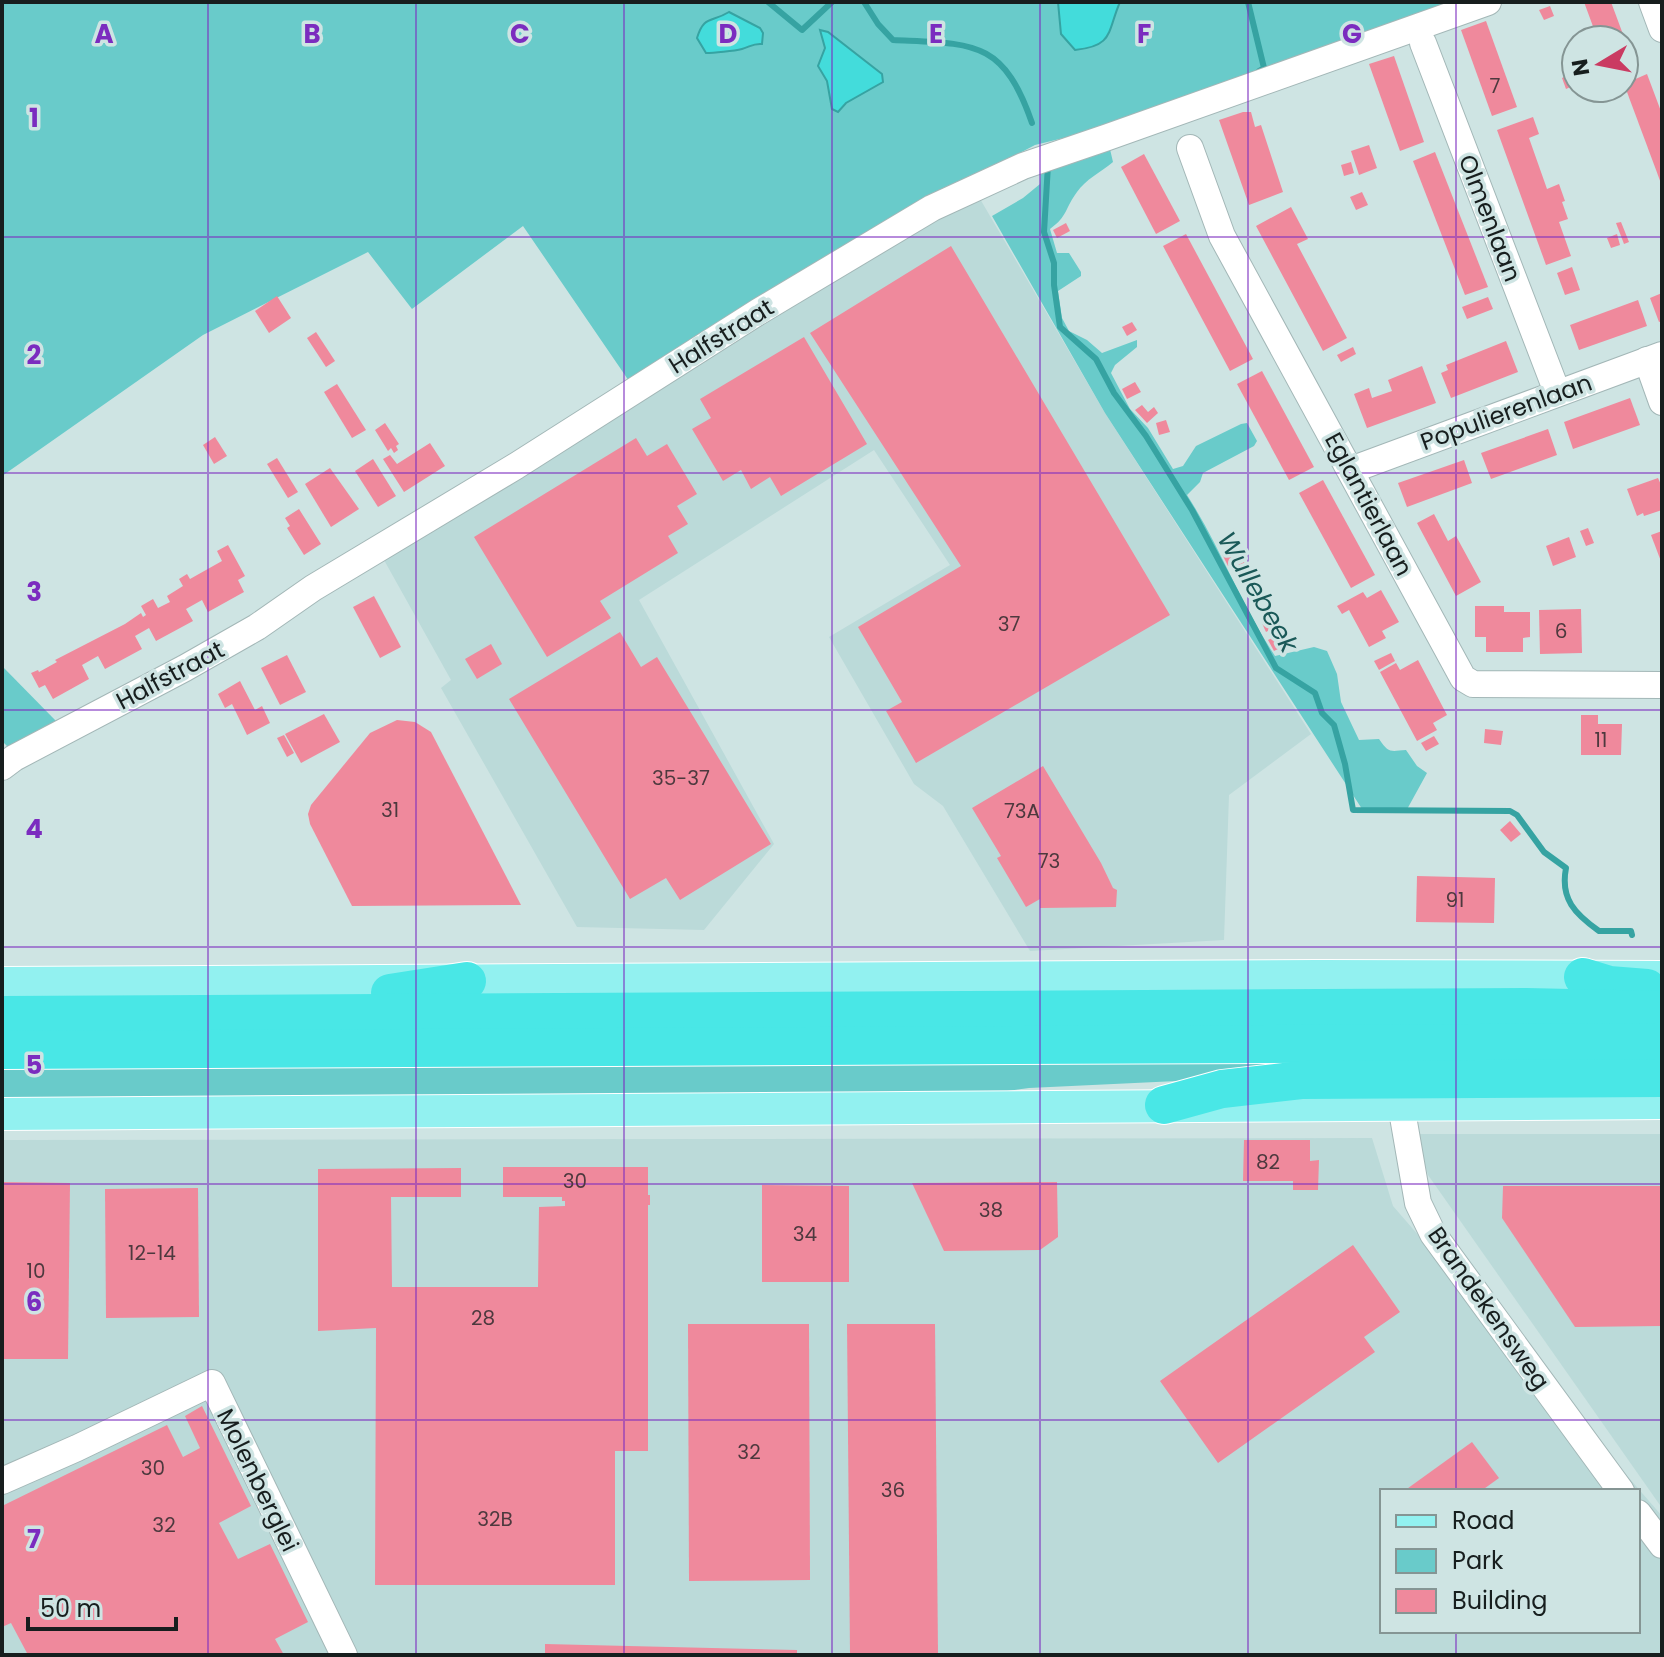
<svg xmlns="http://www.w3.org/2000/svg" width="1664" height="1657" font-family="Poppins,sans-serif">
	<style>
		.built { fill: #bbdad9; fill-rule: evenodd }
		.green { fill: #69cbca }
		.water { fill: #43dcdb; stroke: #36a3a2; stroke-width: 2 }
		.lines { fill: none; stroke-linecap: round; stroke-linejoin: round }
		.stream { stroke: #36a3a2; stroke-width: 6 }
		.building { fill: #ef899c }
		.minor-casing { stroke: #a3b7b7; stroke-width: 28 }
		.major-casing { stroke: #fff; stroke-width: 34 }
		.highway-casing { stroke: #fff; stroke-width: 40 }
		.minor { stroke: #fff; stroke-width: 26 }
		.major { stroke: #92f1f0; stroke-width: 32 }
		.highway { stroke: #49e7e6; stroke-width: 38 }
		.grid { fill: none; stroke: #7b2cbf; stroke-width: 2; stroke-opacity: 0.55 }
		.labels { text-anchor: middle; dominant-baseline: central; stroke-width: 7; stroke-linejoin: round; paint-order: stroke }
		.number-label { font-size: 20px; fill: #4d393e }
		.street-label { font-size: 24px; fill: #171e1e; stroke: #cee4e3 }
		.water-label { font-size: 26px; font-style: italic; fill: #1a5958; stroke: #cee4e3 }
		.grid-label { font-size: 26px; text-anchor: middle; font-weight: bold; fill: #7b2cbf; stroke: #cee4e3; stroke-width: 7; stroke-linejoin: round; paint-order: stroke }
	</style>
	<rect width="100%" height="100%" fill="#cee4e3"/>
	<g class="built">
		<polygon points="969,180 1105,413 1311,734 1229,795 1224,940 1030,951 943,806 914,784 829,637 950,565 874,450 639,600 774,844 704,930 577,927 441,688 451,680 384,560 629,381"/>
		<polygon points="1416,1134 1662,1134 1662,1508 1428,1175"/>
		<path d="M1372 1138 1393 1206 1662 1516V1655H2V1140ZM1382 1491H1638V1631H1382Z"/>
	</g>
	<g class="green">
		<polygon points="2,2 1465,2 1088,132 1035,145 969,180 629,381 523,226 412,309 368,252 203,335 2,476"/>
		<path d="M1109 145 1113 162C1101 172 1085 180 1077 192 1065 208 1068 216 1050 229L1057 253H1069L1081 272V276L1058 291 1062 318 1069 331 1087 340 1102 353 1137 340V347L1115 365 1111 373 1130 409 1148 428 1173 469 1183 466 1196 446 1241 424 1247 423 1257 441 1254 446 1203 473 1200 482 1187 495C1220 546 1241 605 1275 656L1314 647 1327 651 1337 674 1341 702 1359 740 1379 739C1389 754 1391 751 1406 750L1417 766 1427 773 1405 813 1364 812 1105 413 992 216 1023 198 1040 184 1041 166Z"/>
		<polygon points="2,666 56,721 9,748 2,741"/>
		<polygon points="1662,1058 1029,1088 942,1100 2,1103 2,1064"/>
	</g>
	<g class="water">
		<path d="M1058 2H1120C1107 32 1114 46 1075 50L1061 34Z"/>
		<path d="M729 12 760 28 763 33 762 44C753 43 750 47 742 49 734 51 713 53 706 53L697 38C704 15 711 23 729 12Z"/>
		<polygon points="820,30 828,32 882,74 883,82 846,103 838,112 832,109 827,81 818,66 825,48"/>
	</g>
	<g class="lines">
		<g class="stream">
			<polyline points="768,2 802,30 832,2"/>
			<path d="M864 2 878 24 893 40C973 44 1003 39 1032 123"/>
			<polyline points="1248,2 1264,68 1259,71"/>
			<path d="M1048 165 1044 232 1054 263V285L1060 327 1096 359 1114 393 1146 436 1192 510 1276 668 1315 693 1322 713 1334 725 1345 764 1353 810 1510 811 1517 815 1544 852 1566 868C1560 899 1575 914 1599 931H1631L1632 935"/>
		</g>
	</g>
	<g class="building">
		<polygon points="1584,2 1611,2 1634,64 1624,68 1624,40 1598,40"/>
		<polygon points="1550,6 1554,16 1544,20 1539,10"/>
		<polygon points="1486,21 1517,107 1492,116 1461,30"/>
		<polygon points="1394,56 1424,142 1400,151 1369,64"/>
		<polygon points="1571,74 1575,85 1566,89 1562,78"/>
		<polygon points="1647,74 1662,114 1662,186 1624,84"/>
		<polygon points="1243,112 1251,112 1255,127 1261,125 1283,192 1249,205 1219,120"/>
		<polygon points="1533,117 1539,134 1529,138 1547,189 1559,184 1565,201 1562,202 1568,219 1559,222 1571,256 1546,265 1497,130"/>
		<polygon points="1369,145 1377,168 1359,175 1351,151"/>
		<polygon points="1435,152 1488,287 1465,295 1413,161"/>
		<polygon points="1144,154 1180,221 1156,234 1121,167"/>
		<polygon points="1351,162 1354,173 1344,176 1341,165"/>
		<polygon points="1362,192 1368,205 1356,210 1350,197"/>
		<polygon points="1291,207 1308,239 1297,244 1347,338 1323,351 1256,226"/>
		<polygon points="1621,222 1629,242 1624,244 1616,223"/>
		<polygon points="1066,223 1070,231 1057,238 1053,230"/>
		<polygon points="1186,234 1253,359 1230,371 1163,246"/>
		<polygon points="1617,234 1620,245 1611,248 1607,238"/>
		<polygon points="951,246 1170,615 916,763 886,711 902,702 858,627 961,566 810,333"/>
		<polygon points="1572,267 1580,290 1565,295 1557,273"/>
		<polygon points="1662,293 1662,321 1659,322 1650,298"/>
		<polygon points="277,296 291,318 269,333 255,311"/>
		<polygon points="1488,297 1493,309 1467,319 1462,307"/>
		<polygon points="1638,300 1647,326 1579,350 1570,325"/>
		<polygon points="1132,322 1137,330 1127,336 1122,327"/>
		<polygon points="316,332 335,361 326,367 307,338"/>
		<polygon points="804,337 867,444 781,496 770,477 751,489 741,470 723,481 692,429 711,418 700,399"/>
		<polygon points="1506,341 1518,372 1451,398 1441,373 1448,370 1446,365"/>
		<polygon points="1353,347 1356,354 1341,362 1337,355"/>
		<polygon points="1422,366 1436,403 1367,428 1354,394 1369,388 1372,398 1392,391 1388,380"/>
		<polygon points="1262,371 1314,467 1289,480 1237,384"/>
		<polygon points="1135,382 1141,392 1127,399 1122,389"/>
		<polygon points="337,384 366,430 352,438 324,392"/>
		<polygon points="1630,398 1640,425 1573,449 1564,422"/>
		<polygon points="1142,405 1148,412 1154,407 1158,413 1147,423 1135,410"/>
		<polygon points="1166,420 1170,432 1159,435 1156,423"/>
		<polygon points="385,423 399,444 396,446 398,450 394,453 391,448 388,451 375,430"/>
		<polygon points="1548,429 1557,455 1491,479 1481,453"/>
		<polygon points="215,437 227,456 214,464 203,445"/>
		<polygon points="636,438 647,456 667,444 697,494 677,506 688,524 668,536 678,553 600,601 611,618 547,657 474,537"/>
		<polygon points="430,443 445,466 404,492 383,459 390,455 397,464"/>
		<polygon points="277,458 298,492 288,498 267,464"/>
		<polygon points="373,459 396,496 378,507 355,471"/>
		<polygon points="1464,460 1472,483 1407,507 1398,483"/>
		<polygon points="330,468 359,509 331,527 305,484"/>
		<polygon points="1658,478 1662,487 1662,510 1644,516 1643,513 1637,516 1627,489"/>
		<polygon points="1323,480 1375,575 1351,588 1299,493"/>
		<polygon points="299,509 321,544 304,555 287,528 290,526 285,518"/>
		<polygon points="1434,514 1448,541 1456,536 1481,582 1456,596 1417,523"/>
		<polygon points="1588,528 1594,543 1586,546 1580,531"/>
		<polygon points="1662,531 1662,564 1651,535"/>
		<polygon points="1569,537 1576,557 1553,566 1546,546"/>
		<polygon points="228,545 245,576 238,580 244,592 208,612 202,600 186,609 193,621 156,641 149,628 135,636 142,649 105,669 98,656 82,665 89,679 53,699 45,685 39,688 31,673 38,670 39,672 57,662 55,660 125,624 141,613 143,617 146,615 141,606 153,599 158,608 170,602 167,596 183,586 179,579 187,574 190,579 222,561 217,551"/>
		<polygon points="1234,548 1240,560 1228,566 1222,554"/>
		<polygon points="1244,562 1248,571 1237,577 1232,568"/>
		<polygon points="1381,590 1399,622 1382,631 1386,638 1369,647 1349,610 1342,614 1337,606 1363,592 1367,598"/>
		<polygon points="374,596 401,647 380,658 353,607"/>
		<polygon points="1475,606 1504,606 1504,612 1530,612 1530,637 1523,638 1523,652 1486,652 1486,637 1475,637"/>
		<polygon points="1581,609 1582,653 1540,654 1539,610"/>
		<polygon points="1269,616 1275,627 1266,632 1261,621"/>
		<polygon points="620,632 641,667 657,657 771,844 680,900 666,878 630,899 509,699"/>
		<polygon points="1278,635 1284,646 1274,651 1268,640"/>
		<polygon points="491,644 502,664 477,679 465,659"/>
		<polygon points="1391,653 1395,661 1379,670 1374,661"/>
		<polygon points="287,655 306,692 280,705 261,668"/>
		<polygon points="1418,660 1447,715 1433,723 1437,730 1417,741 1380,672 1396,663 1400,670"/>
		<polygon points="240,681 255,710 262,706 270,723 247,735 232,704 225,708 218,694"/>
		<polygon points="324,714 340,742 301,763 285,734"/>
		<polygon points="1581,715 1598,715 1598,724 1622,724 1621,755 1581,755"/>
		<polygon points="397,720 415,722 431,732 521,905 352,906 310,824 308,814 311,805 370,733"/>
		<polygon points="1485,729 1503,731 1501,745 1484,743"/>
		<polygon points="284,735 294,753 287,757 277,738"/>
		<polygon points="1434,736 1439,744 1426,751 1421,743"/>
		<polygon points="1043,766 1101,863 1113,888 1117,890 1116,907 1040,908 1040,899 1026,907 997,858 1001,856 972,808"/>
		<polygon points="1510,821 1521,834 1511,842 1500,830"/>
		<polygon points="1417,876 1495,878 1494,923 1416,922"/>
		<polygon points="1244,1140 1310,1140 1310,1161 1319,1160 1318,1190 1293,1190 1293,1181 1243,1181"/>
		<polygon points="503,1167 648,1167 648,1195 650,1195 650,1205 648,1205 648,1451 615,1451 615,1585 375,1585 376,1328 318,1331 318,1169 461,1168 461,1197 391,1197 392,1287 538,1287 539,1207 565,1206 565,1201 562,1201 562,1197 503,1197"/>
		<polygon points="2,1182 70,1183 68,1359 2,1359"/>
		<polygon points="1057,1182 1058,1237 1040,1250 944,1251 912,1183"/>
		<polygon points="762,1185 849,1186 849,1282 762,1282"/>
		<polygon points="1503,1186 1662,1186 1662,1326 1575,1327 1502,1218"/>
		<polygon points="196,1188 198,1188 199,1317 106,1318 105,1189"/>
		<polygon points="1353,1245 1400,1312 1364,1337 1375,1352 1218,1463 1160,1381"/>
		<polygon points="688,1324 809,1324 810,1580 689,1581"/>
		<polygon points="847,1324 935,1324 938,1655 850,1655"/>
		<polygon points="202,1406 251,1506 219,1523 228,1540 238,1559 270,1544 308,1622 275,1639 284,1655 28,1655 11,1623 2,1627 2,1506 167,1425 183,1457 200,1448 185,1416"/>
		<polygon points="1472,1442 1499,1478 1481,1491 1404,1491"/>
		<polygon points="545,1644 797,1650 797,1655 545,1655"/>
	</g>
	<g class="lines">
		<g class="minor-casing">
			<g id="minor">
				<polyline points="1652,2 1662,29"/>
				<polyline points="1423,43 1557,392"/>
				<polyline points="1190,148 1222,236 1463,678 1473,684 1662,685"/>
				<polyline points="1647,360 1662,402"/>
				<polyline points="1351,470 1662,355"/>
				<polyline points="2,767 14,758 185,668 257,627 313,588 516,466 758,312 932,208 1023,166 1108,137 1488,2"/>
				<polyline points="1401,1105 1418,1203 1433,1234 1621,1491"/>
				<polyline points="2,1481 77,1448 212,1383 344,1655"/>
				<polyline points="1638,1513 1662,1545"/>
			</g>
		</g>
		<g class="major-casing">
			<g id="major">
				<polyline points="2,983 1318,976 1662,977"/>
				<polyline points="2,1114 1662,1103"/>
			</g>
		</g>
		<g class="highway-casing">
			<g id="highway">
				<polyline points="1583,977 1609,985 1647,988"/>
				<polyline points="390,993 467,981"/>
				<polyline points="2,1015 1526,1007 1662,1010"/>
				<polyline points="2,1050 1662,1042"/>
				<polyline points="1164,1105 1222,1089 1301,1080 1662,1078"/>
			</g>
		</g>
		<use href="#minor" class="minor"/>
		<use href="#major" class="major"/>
		<use href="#highway" class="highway"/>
	</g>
	<path class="grid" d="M208 2V1655M416 2V1655M624 2V1655M832 2V1655M1040 2V1655M1248 2V1655M1456 2V1491M2 237H1662M2 473H1662M2 710H1662M2 947H1662M2 1184H1662M2 1420H1662M1456 1631V1655"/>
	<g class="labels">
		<g class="number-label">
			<text x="1495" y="86">7</text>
			<text x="1009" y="624">37</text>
			<text x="1561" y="631">6</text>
			<text x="1601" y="740">11</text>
			<text x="681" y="778">35-37</text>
			<text x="390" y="810">31</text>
			<text x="1022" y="811">73A</text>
			<text x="1049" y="861">73</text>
			<text x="1455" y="900">91</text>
			<text x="1268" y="1162">82</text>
			<text x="575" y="1181">30</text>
			<text x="991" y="1210">38</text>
			<text x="805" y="1234">34</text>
			<text x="152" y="1253">12-14</text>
			<text x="36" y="1271">10</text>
			<text x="483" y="1318">28</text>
			<text x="749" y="1452">32</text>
			<text x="153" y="1468">30</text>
			<text x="893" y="1490">36</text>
			<text x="495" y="1519">32B</text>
			<text x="164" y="1525">32</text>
		</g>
		<g class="street-label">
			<text transform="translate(1490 218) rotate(69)">Olmenlaan</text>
			<text transform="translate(721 336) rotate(-32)">Halfstraat</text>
			<text transform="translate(1506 412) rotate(-20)">Populierenlaan</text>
			<text transform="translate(1369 504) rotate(62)">Eglantierlaan</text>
			<text transform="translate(170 675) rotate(-28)">Halfstraat</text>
			<text transform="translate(1489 1308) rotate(55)">Brandekensweg</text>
			<text transform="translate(258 1480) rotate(64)">Molenberglei</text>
		</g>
		<g class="water-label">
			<text transform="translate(1258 592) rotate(60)">Wullebeek</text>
		</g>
	</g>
	<g class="grid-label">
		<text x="104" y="43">A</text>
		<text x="312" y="43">B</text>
		<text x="520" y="43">C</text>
		<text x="728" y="43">D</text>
		<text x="936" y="43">E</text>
		<text x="1144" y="43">F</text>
		<text x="1352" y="43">G</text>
		<text x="34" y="127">1</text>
		<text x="34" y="364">2</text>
		<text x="34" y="601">3</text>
		<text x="34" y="838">4</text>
		<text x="34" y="1074">5</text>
		<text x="34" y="1311">6</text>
		<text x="34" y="1548">7</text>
	</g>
	<rect width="1664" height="1657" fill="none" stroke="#171e1e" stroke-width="8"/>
	<rect x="1380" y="1489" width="260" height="144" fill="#cee4e3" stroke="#859594" stroke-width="2"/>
	<rect x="1396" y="1515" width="40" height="12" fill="#92f1f0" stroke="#859594" stroke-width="2"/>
	<text x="1452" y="1529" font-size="24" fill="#171e1e">Road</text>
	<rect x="1396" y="1549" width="40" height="24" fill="#69cbca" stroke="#859594" stroke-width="2"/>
	<text x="1452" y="1569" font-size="24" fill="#171e1e">Park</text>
	<rect x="1396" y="1589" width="40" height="24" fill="#ef899c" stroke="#859594" stroke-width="2"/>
	<text x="1452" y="1609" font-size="24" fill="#171e1e">Building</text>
	<g transform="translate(1600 64) rotate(260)"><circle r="38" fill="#cee4e3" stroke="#859594" stroke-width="2"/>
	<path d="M0-6L14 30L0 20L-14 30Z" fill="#ca3b62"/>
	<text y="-12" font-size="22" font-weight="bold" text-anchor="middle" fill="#171e1e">N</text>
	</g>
	<path d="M28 1617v12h148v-12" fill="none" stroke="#171e1e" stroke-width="4"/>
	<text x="40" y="1617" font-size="24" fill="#171e1e" stroke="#cee4e3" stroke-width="6" paint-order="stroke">50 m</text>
</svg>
